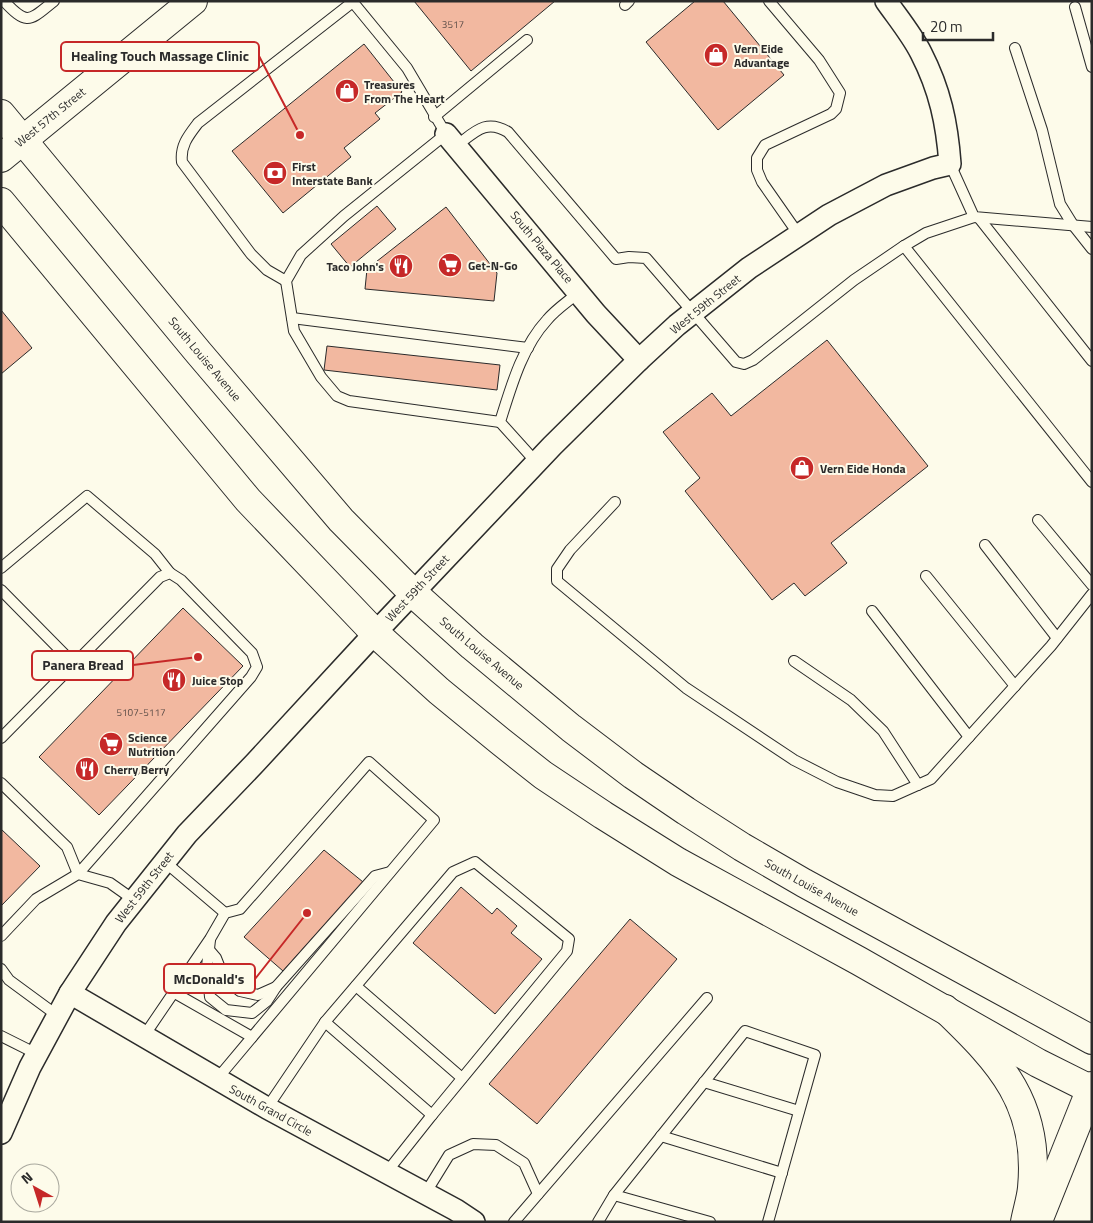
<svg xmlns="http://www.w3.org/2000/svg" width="1093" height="1223" font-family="'Titillium Web',sans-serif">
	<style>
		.building { fill: #f2b8a0; stroke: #2b2b2b }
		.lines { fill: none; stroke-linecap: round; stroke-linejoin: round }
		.service-casing { stroke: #2b2b2b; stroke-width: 12 }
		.minor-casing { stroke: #2b2b2b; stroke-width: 24 }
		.secondary-casing { stroke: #2b2b2b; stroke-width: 30 }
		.primary-casing { stroke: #2b2b2b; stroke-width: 30 }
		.motorway-casing { stroke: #2b2b2b; stroke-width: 30 }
		.service { stroke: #fdfbea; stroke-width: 10 }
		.minor { stroke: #fdfbea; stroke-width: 21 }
		.secondary { stroke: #fdfbea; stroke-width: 28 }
		.primary { stroke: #fdfbea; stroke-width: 28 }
		.motorway { stroke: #fdfbea; stroke-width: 28 }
		.labels { text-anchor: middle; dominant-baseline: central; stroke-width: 4; stroke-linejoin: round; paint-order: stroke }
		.number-label { font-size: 10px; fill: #5d4e48 }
		.poi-label { font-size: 12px; font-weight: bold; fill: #2b2b2b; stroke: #fdfbea; text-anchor: start }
		.street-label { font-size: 12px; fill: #2b2b2b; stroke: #fdfbea }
		.leader { fill: none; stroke: #c62828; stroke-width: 2 }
		.callout-dot { fill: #c62828; stroke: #fdfbea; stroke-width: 2 }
		.callout { fill: #fdfbea; stroke: #c62828; stroke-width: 2 }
		.callout-label { font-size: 14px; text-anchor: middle; font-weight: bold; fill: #2b2b2b }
	</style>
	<rect width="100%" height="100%" fill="#fdfbea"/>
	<g class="building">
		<polygon points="414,1 555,1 471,71"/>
		<polygon points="695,1 723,1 784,75 718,130 646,42"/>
		<polygon points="364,44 402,92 375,113 380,119 344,148 351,157 283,213 232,151"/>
		<polygon points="377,206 396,229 350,267 331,244"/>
		<polygon points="446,207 497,273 494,301 365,289 367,269"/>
		<polygon points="1,310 32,348 1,374"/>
		<polygon points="827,340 928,466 831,543 847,563 805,596 794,583 772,600 685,491 700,478 663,432 712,393 731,416"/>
		<polygon points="327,346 500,365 497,390 324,370"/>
		<polygon points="183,608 243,666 99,815 39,757"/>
		<polygon points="1,829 40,866 1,906"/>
		<polygon points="324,850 363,882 283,971 244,937"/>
		<polygon points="461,887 492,914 497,908 517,926 511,933 542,959 495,1014 413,943"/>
		<polygon points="630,919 677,959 537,1124 489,1084"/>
	</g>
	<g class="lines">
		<g class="service-casing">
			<g id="service">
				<path d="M4 1C28 27 30 20 54 1"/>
				<polyline points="352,1 407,68 446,134 344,216 301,255 286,281 294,331 321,377 337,396 349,401 500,422"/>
				<polyline points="769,1 819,60 840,93 836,109 831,114 765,145 757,158 757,170 762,182 799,235"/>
				<polyline points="625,5 629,1"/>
				<polyline points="1075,7 1092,67"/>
				<polyline points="1015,48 1042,130 1060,204 1073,225 1092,249"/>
				<polyline points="434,117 527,40"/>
				<path d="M456 146C474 133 485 118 508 132L616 259 629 257 646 258 736 362 744 364 753 360 854 280 904 246 926 233 974 217"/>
				<polyline points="950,164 974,217 1092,227"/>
				<polyline points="979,218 1092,361"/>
				<polyline points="904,246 1092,482"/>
				<path d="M286 281 267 270 251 254 182 162C180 146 188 136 198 123L354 1"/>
				<polyline points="292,318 528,348"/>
				<path d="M536 462 500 422C511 387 522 347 547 320 556 309 569 301 579 292"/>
				<polyline points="615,502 570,550 557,569 557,581 686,688 794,760 837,782 875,795 893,796 931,779 1051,646 1092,594"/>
				<polyline points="1038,520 1092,585"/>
				<polyline points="985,545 1057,638"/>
				<polyline points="1,568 87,496 155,554 170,573"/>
				<polyline points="926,576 1015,686"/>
				<polyline points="1,590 74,664"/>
				<polyline points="872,611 969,737"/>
				<polyline points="794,661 851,700 883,731 918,785"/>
				<polyline points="1,738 160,577 170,573 181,580 252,653 257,667 251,677 78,874 67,847 1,783"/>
				<polyline points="165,862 225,913"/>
				<polyline points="1,936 36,899 78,874 110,883 134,900"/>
				<polyline points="210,940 207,966 210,997 226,1010 252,1013 267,1001 276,987 375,876 390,872"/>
				<polyline points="210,951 216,958 224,978 240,991 258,995 276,987"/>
				<polyline points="1,969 9,980 58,1016"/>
				<polyline points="356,986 462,1078"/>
				<polyline points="173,992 252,1037"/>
				<polyline points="325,1022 453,872 475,862 569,939 567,951 432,1115"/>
				<polyline points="1,1036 37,1054"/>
				<polyline points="144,1036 210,939 225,913 240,909 369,762 434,820 217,1079"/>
				<polyline points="704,1082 799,1111"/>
				<polyline points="267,1108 325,1022 432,1115 386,1173"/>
				<polyline points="661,1136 782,1173"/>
				<polyline points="425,1194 449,1155 473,1144 496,1145 524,1163 538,1194"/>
				<polyline points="614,1195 710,1222"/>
				<polyline points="514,1222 707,998"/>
				<polyline points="598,1222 614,1195 745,1031 815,1055 768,1222"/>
			</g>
		</g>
		<g class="minor-casing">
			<g id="minor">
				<polyline points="446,134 596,314 639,360"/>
				<polyline points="70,993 267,1108 456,1210 474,1222"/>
				<path d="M1 1133 30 1067 70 993 116 923 187 834 255 763 375 633 552 446 639 360 677 325 749 268 829 215 886 185 933 168 950 164C947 123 940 90 921 53 912 35 898 18 886 1"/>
			</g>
		</g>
		<g class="secondary-casing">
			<polyline id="secondary" points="1,158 193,1"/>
		</g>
		<g class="primary-casing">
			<g id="primary">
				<polyline points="1,114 198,352 341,520 413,593 472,646 571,728 633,775 686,811 742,847 804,883 1092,1040"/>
				<polyline points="1,202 248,500 375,633 439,691 500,741 543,775 603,815 678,862 859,961 1038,1063 1092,1090"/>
			</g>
		</g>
		<g class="motorway-casing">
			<g id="motorway">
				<path d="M945 1009C1001 1063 1040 1104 1032 1188 1031 1199 1027 1211 1025 1222"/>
				<polyline points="1038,1221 1092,1086"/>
			</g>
		</g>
		<use href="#service" class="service"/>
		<use href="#minor" class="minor"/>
		<use href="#secondary" class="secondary"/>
		<use href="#primary" class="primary"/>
		<use href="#motorway" class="motorway"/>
	</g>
	<defs>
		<g id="shop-disc" transform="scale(1.25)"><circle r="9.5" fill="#c62828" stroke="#fdfbea"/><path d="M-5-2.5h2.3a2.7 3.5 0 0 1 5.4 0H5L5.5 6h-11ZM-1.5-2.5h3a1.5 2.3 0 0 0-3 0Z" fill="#fff"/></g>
		<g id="bank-disc" transform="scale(1.25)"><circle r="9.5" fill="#c62828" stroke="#fdfbea"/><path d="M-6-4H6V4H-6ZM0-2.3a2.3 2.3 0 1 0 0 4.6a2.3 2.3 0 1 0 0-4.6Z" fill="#fff"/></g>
		<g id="supermarket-disc" transform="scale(1.25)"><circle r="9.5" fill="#c62828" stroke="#fdfbea"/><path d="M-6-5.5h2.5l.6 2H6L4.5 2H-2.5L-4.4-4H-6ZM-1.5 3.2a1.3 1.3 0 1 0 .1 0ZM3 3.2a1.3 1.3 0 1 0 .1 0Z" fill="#fff"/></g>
		<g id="restaurant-disc" transform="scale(1.25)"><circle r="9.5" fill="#c62828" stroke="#fdfbea"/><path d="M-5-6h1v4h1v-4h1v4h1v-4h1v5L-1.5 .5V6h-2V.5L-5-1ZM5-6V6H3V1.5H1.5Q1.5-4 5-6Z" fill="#fff"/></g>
	</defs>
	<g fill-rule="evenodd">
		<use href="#shop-disc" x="716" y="55"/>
		<use href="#shop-disc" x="347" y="91"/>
		<use href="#bank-disc" x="275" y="173"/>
		<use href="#supermarket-disc" x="450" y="265"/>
		<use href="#restaurant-disc" x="401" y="266"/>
		<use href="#shop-disc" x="802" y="468"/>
		<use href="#restaurant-disc" x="174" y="680"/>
		<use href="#supermarket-disc" x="111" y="744"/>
		<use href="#restaurant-disc" x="87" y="769"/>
	</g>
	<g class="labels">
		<g class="number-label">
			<text x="453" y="24">3517</text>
			<text x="141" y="712">5107-5117</text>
		</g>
		<g class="poi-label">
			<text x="734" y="48">Vern Eide<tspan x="734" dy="14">Advantage</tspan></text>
			<text x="364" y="84">Treasures<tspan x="364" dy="14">From The Heart</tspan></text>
			<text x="292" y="166">First<tspan x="292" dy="14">Interstate Bank</tspan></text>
			<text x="468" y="265">Get-N-Go</text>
			<text x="384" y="266" text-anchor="end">Taco John's</text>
			<text x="820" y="468">Vern Eide Honda</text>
			<text x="192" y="680">Juice Stop</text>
			<text x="128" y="737">Science<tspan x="128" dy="14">Nutrition</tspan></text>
			<text x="104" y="769">Cherry Berry</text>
		</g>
		<g class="street-label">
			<text transform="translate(50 117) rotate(-39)">West 57th Street</text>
			<text transform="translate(542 247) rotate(50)">South Plaza Place</text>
			<text transform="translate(705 304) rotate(-39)">West 59th Street</text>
			<text transform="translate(205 359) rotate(50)">South Louise Avenue</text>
			<text transform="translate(417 588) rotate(-47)">West 59th Street</text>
			<text transform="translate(482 653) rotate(40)">South Louise Avenue</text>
			<text transform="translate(144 887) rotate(-52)">West 59th Street</text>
			<text transform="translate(812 887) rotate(29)">South Louise Avenue</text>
			<text transform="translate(271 1110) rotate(29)">South Grand Circle</text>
		</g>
	</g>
	<path class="leader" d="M300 135L259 56M198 657L133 665M307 913L255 979"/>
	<g class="callout-dot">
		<circle cx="300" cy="135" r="5"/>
		<circle cx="198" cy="657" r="5"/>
		<circle cx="307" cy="913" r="5"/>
	</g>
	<g class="callout">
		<rect x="61" y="42" width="198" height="29" rx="5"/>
		<rect x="32" y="651" width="101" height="29" rx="5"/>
		<rect x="164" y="964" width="91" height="29" rx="5"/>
	</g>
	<g class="callout-label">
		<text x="160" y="61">Healing Touch Massage Clinic</text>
		<text x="83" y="670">Panera Bread</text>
		<text x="209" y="984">McDonald's</text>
	</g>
	<rect width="1093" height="1223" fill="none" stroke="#2b2b2b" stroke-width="5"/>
	<g transform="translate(35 1188) rotate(321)"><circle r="24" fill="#fdfbea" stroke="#a9a89e"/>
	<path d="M0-4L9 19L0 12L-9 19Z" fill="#c62828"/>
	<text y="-8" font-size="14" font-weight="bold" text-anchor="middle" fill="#2b2b2b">N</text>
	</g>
	<path d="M923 32v8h70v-8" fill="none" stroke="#2b2b2b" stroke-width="2.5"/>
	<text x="930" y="32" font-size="15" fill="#2b2b2b" stroke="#fdfbea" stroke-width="4" paint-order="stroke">20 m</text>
</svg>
